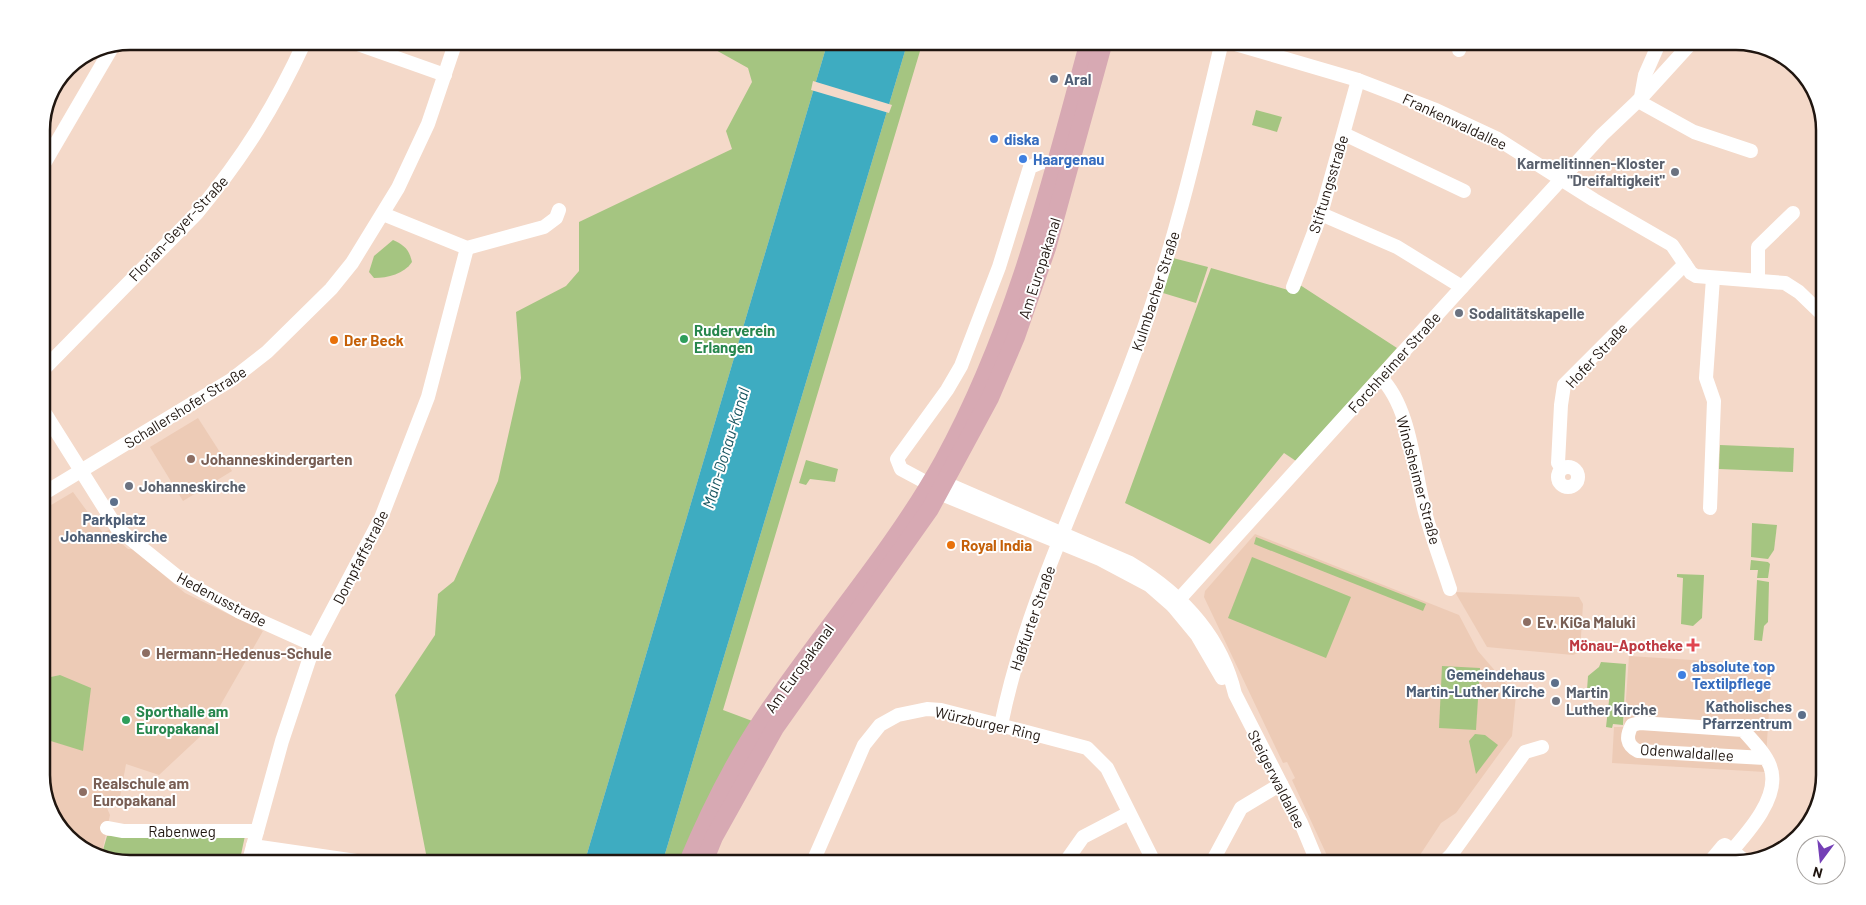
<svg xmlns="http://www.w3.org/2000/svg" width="1866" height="905" font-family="Barlow,sans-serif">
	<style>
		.built { fill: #edcbb6 }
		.green { fill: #a5c581 }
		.water { fill: #3eacc1 }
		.pier { fill: #f4d9c9 }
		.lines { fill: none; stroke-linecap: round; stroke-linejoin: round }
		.minor { stroke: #fff; stroke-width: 14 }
		.major { stroke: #d7a9b3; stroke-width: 18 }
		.service-dot { fill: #5c6f8a; stroke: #fff; stroke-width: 2 }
		.shop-dot { fill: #3f7fe0; stroke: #fff; stroke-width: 2 }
		.worship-dot { fill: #6b7280; stroke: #fff; stroke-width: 2 }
		.leisure-dot { fill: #2e9e5b; stroke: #fff; stroke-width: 2 }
		.food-dot { fill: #e8710a; stroke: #fff; stroke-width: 2 }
		.education-dot { fill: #8d6e63; stroke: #fff; stroke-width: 2 }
		.health-dot { fill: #e0444e; stroke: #fff; stroke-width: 2 }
		.labels { text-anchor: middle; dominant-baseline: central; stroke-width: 4; stroke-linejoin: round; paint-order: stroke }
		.service-label { font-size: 15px; font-weight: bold; fill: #4e5e75; stroke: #fff; text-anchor: end }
		.street-label { font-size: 15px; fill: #201610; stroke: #fff }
		.shop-label { font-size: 15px; font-weight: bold; fill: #366cbe; stroke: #fff; text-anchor: start }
		.worship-label { font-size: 15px; font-weight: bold; fill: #5b616d; stroke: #fff; text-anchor: start }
		.leisure-label { font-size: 15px; font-weight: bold; fill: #27864d; stroke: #fff; text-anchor: start }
		.food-label { font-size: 15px; font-weight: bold; fill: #c56008; stroke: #fff; text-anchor: start }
		.education-label { font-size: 15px; font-weight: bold; fill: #785e54; stroke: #fff; text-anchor: start }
		.health-label { font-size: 15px; font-weight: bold; fill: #be3a42; stroke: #fff; text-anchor: end }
		.water-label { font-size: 16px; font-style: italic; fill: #16545f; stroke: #fff }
		.rim { fill: none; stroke: #201610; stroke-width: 2.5 }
	</style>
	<rect width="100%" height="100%" fill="#f4d9c9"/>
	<g class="built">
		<polygon points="198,418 232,471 183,501 150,447"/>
		<polygon points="73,492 103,533 110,529 121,543 128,549 133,549 185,593 263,631 205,732 159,775 126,764 119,803 107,808 110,815 101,857 91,855 56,824 41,781 41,738 83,750 60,675 41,679 41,511"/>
		<polygon points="1255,534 1459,615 1478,651 1516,695 1512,736 1456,813 1441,823 1418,858 1406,864 1331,864 1292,780 1295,778 1287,762 1283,763 1204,597 1205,591"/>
		<polygon points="1455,592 1579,597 1583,604 1580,652 1573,655 1487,647"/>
		<polygon points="1629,656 1772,665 1765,772 1612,763 1614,727 1624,727"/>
	</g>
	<g class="green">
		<polygon points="706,41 828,41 584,864 428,864 395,695 435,635 438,594 454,581 498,481 521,378 516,312 566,286 579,271 579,222 732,149 726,131 752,82 748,68 705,44"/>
		<polygon points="908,41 923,41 723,710 755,722 701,864 662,864"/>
		<polygon points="1256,110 1282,117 1277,132 1252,125"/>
		<path d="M393 240C404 245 409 249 412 262 404 274 388 278 374 278L369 272 374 256Z"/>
		<polygon points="1173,258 1208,267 1196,303 1163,293"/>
		<polygon points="1211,268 1295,292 1300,285 1397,348 1296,461 1284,453 1210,544 1125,503"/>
		<polygon points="1720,445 1794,448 1793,472 1719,469"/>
		<polygon points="806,460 838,469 835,482 810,479 806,485 799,483"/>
		<polygon points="1752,523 1777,525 1774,550 1768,559 1751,557"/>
		<polygon points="1256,537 1426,604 1423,611 1254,544"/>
		<polygon points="1252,557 1351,597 1326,658 1228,618"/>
		<polygon points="1751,560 1768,562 1770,564 1768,578 1757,578 1758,570 1750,570"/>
		<polygon points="1677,574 1704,575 1702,618 1693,626 1681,624 1683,578 1677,577"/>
		<polygon points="1757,580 1769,582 1768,622 1764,626 1762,641 1754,640"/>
		<polygon points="1601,662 1626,664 1623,725 1613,724 1612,728 1606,727 1610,692 1602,691 1600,688 1591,687 1590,690 1587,690 1588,676 1599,667"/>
		<polygon points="1442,666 1480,668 1476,730 1439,728"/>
		<polygon points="60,675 91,688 83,751 41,738 41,679"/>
		<polygon points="1475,734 1485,735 1498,745 1476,774 1469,741"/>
		<polygon points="246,831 239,864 131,864 101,857 107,836"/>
	</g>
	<polygon class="water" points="828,41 908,41 662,864 584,864"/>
	<polygon class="pier" points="813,81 892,105 889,113 811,90"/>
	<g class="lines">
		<g class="minor">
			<polyline points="349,41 445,75"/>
			<polyline points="1225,41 1358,80 1436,110 1496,138 1594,200 1672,245 1691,273 1696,276 1785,283 1799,292 1825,317"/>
			<polyline points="1459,50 1462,41"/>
			<polyline points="1641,97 1645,75 1660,41"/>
			<polyline points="1638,101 1694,132 1751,151"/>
			<polyline points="1344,134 1464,191"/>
			<polyline points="41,169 114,44"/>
			<polyline points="383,214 467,248 544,227 556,218 559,210"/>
			<polyline points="1321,214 1397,247 1462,287"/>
			<polyline points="1758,280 1758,247 1793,213"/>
			<polyline points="1293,287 1321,214 1358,80"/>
			<path d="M41 372 197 213C244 156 274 108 305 41"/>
			<path d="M1380 377C1411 407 1414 471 1425 512 1432 538 1442 564 1450 589"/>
			<polyline points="41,407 117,528 179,578 238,611 314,645"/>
			<circle cx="1568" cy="477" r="10"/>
			<polyline points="1562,468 1558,463 1561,405 1564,385 1685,264"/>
			<path d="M945 483 1130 563C1180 593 1221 635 1235 694L1301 823 1318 864"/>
			<polyline points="929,484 901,469 897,459 947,390 961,366 999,267 1030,167 1042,162 1056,163"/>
			<polyline points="939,493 1100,559 1149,585 1173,606 1197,635 1222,678"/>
			<polyline points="41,495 231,380 267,352 331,289 352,263 398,188 428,124 456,41"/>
			<polyline points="1825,495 1822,502 1825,510"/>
			<polyline points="1710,508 1714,401 1706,378 1713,278"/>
			<polyline points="1173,606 1453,297 1602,135 1641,98 1693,41"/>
			<path d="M1001 725C1027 597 1088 480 1133 358 1172 256 1197 148 1222 41"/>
			<polyline points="107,828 123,831 257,831"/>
			<polyline points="1725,845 1745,861"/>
			<polyline points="253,846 377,864"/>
			<polyline points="248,864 282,741 314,645 381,518 428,397 467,248"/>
			<polyline points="420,864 423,863"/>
			<polyline points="812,864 864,745 880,725 898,715 927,709 941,710 988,722 1087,748 1107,768 1155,864"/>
			<polyline points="1064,864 1083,837 1129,813"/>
			<polyline points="1211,864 1241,808 1281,784"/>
			<polyline points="1442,864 1451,855 1525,752 1542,747"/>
			<polyline points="1708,864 1723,846"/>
			<path d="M1720 864C1740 841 1783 799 1770 766 1765 753 1752 740 1743 730L1640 723 1632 725C1626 736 1626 745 1638 751L1765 758"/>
		</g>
		<g class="major">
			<path d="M687 864C708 814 732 765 762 720 820 633 892 553 943 461 1015 330 1050 185 1089 41"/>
			<polyline points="703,864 714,837 775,728 930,509 990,398 1016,337 1047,248 1104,41"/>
		</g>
	</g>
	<g class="service-dot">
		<circle cx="1054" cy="79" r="5"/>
		<circle cx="114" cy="502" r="5"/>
		<circle cx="1555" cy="683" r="5"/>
		<circle cx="1802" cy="715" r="5"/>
	</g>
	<g class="shop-dot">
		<circle cx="994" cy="139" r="5"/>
		<circle cx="1023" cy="159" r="5"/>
		<circle cx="1682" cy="675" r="5"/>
	</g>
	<g class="worship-dot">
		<circle cx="1675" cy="172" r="5"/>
		<circle cx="1459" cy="313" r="5"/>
		<circle cx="129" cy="486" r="5"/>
		<circle cx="1556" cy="701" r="5"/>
	</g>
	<g class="leisure-dot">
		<circle cx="684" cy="339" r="5"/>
		<circle cx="126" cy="720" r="5"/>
	</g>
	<g class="food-dot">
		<circle cx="334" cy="340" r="5"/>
		<circle cx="951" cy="545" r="5"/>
	</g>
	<g class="education-dot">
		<circle cx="191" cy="459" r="5"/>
		<circle cx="1527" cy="622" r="5"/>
		<circle cx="146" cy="653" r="5"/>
		<circle cx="83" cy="792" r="5"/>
	</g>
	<path class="health-dot" d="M1690.5 637.5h5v5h5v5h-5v5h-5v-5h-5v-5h5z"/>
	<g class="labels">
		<g class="service-label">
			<text x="1064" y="79" text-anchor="start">Aral</text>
			<text x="114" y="519" text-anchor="middle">Parkplatz<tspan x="114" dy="17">Johanneskirche</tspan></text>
			<text x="1545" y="674">Gemeindehaus<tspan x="1545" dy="17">Martin-Luther Kirche</tspan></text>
			<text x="1792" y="706">Katholisches<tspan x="1792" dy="17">Pfarrzentrum</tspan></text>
		</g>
		<g class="street-label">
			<text transform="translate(1455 121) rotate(25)">Frankenwaldallee</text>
			<text transform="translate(1328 184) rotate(-73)">Stiftungsstraße</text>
			<text transform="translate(178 228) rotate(-47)">Florian-Geyer-Straße</text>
			<text transform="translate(1039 268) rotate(-72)">Am Europakanal</text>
			<text transform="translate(1155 291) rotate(-72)">Kulmbacher Straße</text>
			<text transform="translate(1596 355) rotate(-47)">Hofer Straße</text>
			<text transform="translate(1394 362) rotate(-48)">Forchheimer Straße</text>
			<text transform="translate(185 407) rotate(-32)">Schallershofer Straße</text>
			<text transform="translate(1419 480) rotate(75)">Windsheimer Straße</text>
			<text transform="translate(360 557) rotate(-63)">Dompfaffstraße</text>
			<text transform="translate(222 599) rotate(28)">Hedenusstraße</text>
			<text transform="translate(1032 618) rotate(-71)">Haßfurter Straße</text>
			<text transform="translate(799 668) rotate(-54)">Am Europakanal</text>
			<text transform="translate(988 723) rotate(13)">Würzburger Ring</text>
			<text transform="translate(1687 752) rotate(4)">Odenwaldallee</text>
			<text transform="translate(1277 779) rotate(63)">Steigerwaldallee</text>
			<text x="182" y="831">Rabenweg</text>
		</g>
		<g class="shop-label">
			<text x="1004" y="139">diska</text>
			<text x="1033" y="159">Haargenau</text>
			<text x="1692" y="666">absolute top<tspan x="1692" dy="17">Textilpflege</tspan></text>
		</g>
		<g class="worship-label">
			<text x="1665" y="163" text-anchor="end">Karmelitinnen-Kloster<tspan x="1665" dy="17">"Dreifaltigkeit"</tspan></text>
			<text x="1469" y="313">Sodalitätskapelle</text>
			<text x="139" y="486">Johanneskirche</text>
			<text x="1566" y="692">Martin<tspan x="1566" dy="17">Luther Kirche</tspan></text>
		</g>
		<g class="leisure-label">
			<text x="694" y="330">Ruderverein<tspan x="694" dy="17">Erlangen</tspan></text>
			<text x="136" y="711">Sporthalle am<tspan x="136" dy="17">Europakanal</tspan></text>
		</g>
		<g class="food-label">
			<text x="344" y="340">Der Beck</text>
			<text x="961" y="545">Royal India</text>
		</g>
		<g class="education-label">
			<text x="201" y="459">Johanneskindergarten</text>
			<text x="1537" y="622">Ev. KiGa Maluki</text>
			<text x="156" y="653">Hermann-Hedenus-Schule</text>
			<text x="93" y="783">Realschule am<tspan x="93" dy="17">Europakanal</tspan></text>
		</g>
		<g class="health-label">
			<text x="1683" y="645">Mönau-Apotheke</text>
		</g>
		<g class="water-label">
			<text transform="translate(725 448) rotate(-73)">Main-Donau-Kanal</text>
		</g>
	</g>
	<path d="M0 0H1866V905H0ZM130 50H1736A80 80 0 0 1 1816 130V775A80 80 0 0 1 1736 855H130A80 80 0 0 1 50 775V130A80 80 0 0 1 130 50Z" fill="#fff" fill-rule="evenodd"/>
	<path class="rim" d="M130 50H1736A80 80 0 0 1 1816 130V775A80 80 0 0 1 1736 855H130A80 80 0 0 1 50 775V130A80 80 0 0 1 130 50Z"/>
	<g transform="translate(1821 860) rotate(195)"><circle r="24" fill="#ffffff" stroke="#a6a29f"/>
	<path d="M0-4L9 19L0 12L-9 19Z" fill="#743fb6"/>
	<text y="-8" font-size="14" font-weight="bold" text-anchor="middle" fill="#201610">N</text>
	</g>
</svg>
